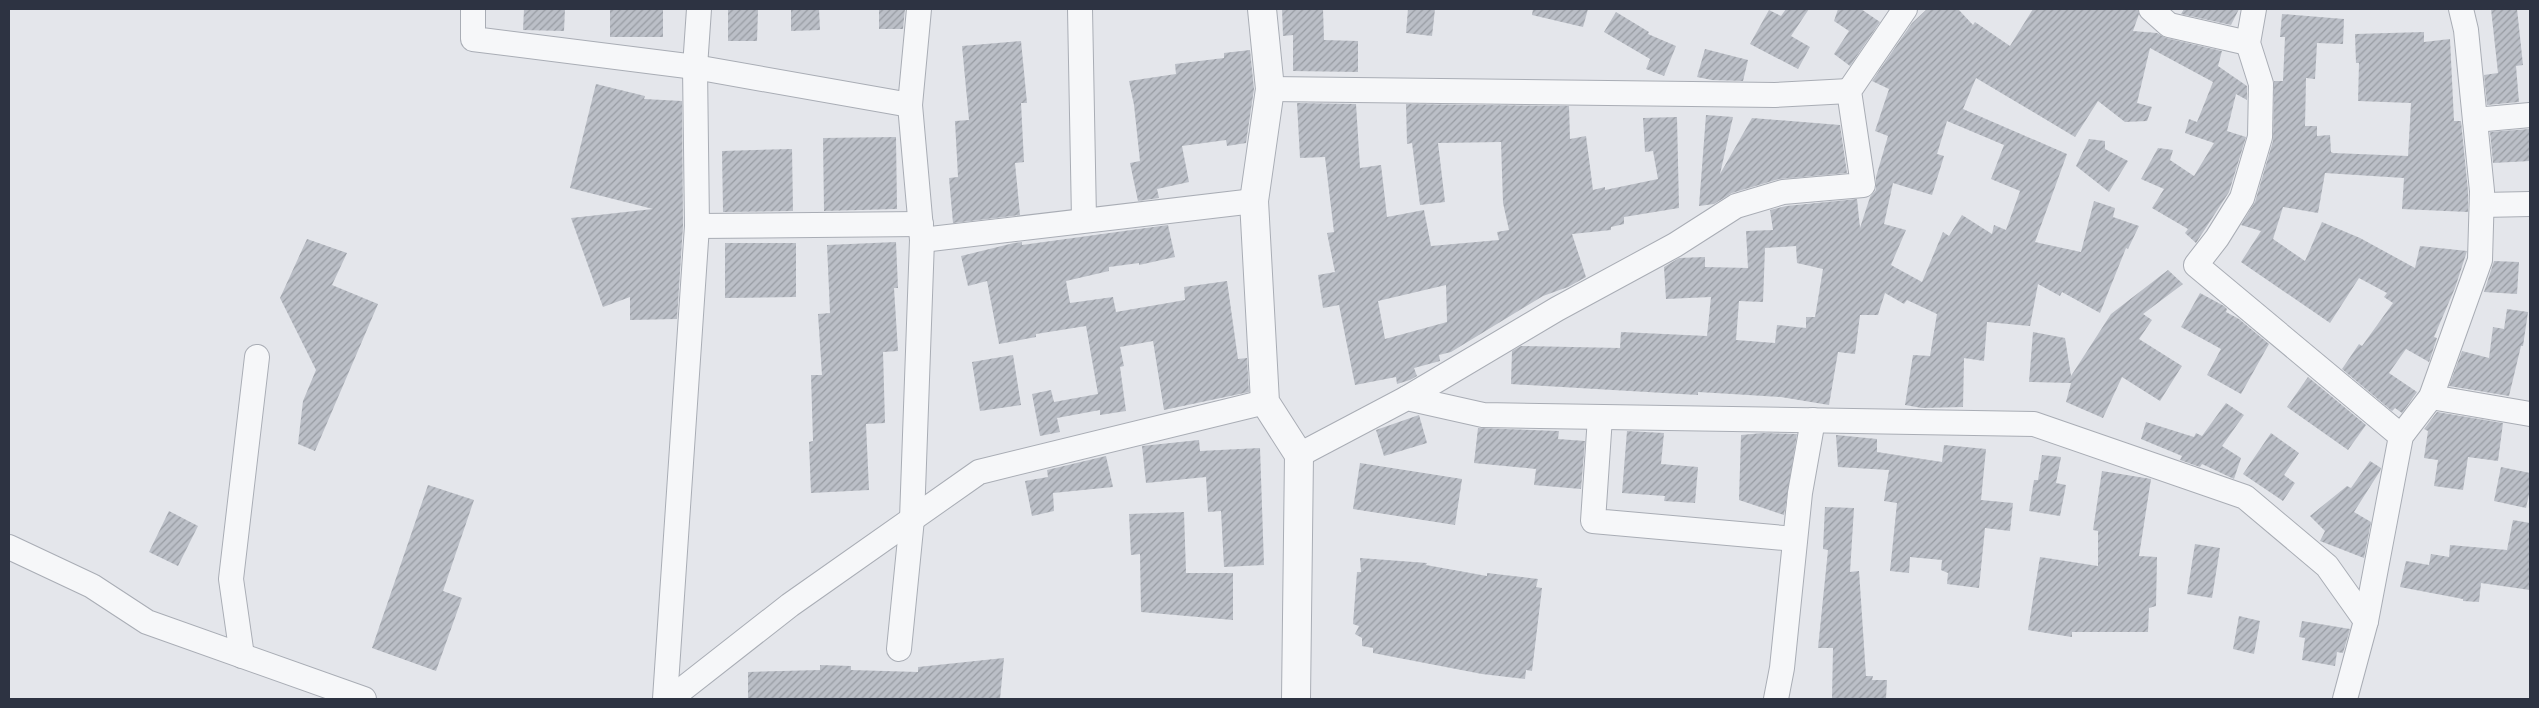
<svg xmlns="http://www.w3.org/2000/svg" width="2539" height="708" font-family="'Open Sans',sans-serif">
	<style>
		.building { fill: url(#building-hatch); fill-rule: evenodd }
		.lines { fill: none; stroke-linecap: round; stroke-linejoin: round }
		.minor-casing { stroke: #a9adb5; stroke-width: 26 }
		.tertiary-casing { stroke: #a9adb5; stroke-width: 30 }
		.minor { stroke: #f6f7f9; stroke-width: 24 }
		.tertiary { stroke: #f6f7f9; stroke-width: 28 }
	</style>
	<defs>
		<pattern id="building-hatch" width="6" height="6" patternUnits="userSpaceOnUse" patternTransform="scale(1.25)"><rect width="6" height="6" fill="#bbbfc7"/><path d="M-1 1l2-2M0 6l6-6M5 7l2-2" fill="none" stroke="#989ca3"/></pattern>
	</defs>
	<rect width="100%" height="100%" fill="#e4e6eb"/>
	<g class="building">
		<polygon points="524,9 565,9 564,31 523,30"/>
		<rect x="610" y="9" width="53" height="28"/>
		<polygon points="728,9 758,9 757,41 728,41"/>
		<polygon points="791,9 819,9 820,30 791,31"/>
		<polygon points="879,9 905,9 903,29 879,29"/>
		<polygon points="1282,9 1323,9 1324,40 1358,41 1358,72 1293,71 1293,35 1283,36"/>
		<polygon points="1408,9 1435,9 1432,36 1406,33"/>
		<polygon points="1533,9 1588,9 1583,27 1532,15"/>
		<polygon points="1786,9 1809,9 1791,36 1810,47 1798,69 1750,44 1769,10 1781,16"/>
		<polygon points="1838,9 1861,9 1880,22 1850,66 1834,54 1849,31 1834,21"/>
		<path d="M1927 9H1958L1973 25 1975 22 2010 46 2033 9H2138L2139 14 2133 31 2157 33 2166 38 2222 51 2218 66 2247 86V100L2236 94 2227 131 2246 137 2229 192 2196 243 2185 233 2188 229 2152 208 2164 189 2141 179 2158 148 2173 150 2170 160 2194 176 2214 143 2185 133 2189 119 2197 122 2213 82 2150 48 2137 103 2152 107 2147 121 2125 122 2098 101 2075 137 1976 78 1963 109 2067 154 2035 242 2081 252 2094 201 2115 208 2113 217 2139 226 2128 249 2126 248 2100 313 2062 292 2060 296 2038 284 2030 326 1987 322 1984 361 1964 358 1963 407 1922 408 1905 405 1913 355 1930 356 1937 314 1907 300 1904 304 1885 293 1878 315H1860L1855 354 1838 352 1829 405 1781 397 1732 394 1698 392V395L1511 384 1512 351 1521 346 1620 348 1621 332 1707 336 1711 297 1666 299 1664 267 1679 258 1705 257V267L1748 268 1746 231 1773 230 1770 210 1786 206 1857 199 1860 228 1870 197 1876 190V177L1888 136 1875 131 1889 89 1872 81 1912 23ZM1947 121 2004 145 1991 179 2020 191 2006 230 1994 225 1992 234 1962 215 1949 236 1943 232 1922 282 1891 265 1906 230 1884 224 1893 183 1932 195 1944 156 1937 154ZM1796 246 1797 263 1823 269 1815 317H1806V328L1777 325 1775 343 1736 340 1739 301 1763 302 1765 248Z"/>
		<polygon points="2184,9 2239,9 2231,25 2181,14"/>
		<polygon points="2491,9 2517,9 2523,65 2516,66 2519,102 2487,105 2484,75 2498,73"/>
		<polygon points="1616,12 1649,32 1648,34 1676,46 1664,76 1646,69 1650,59 1604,32"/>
		<polygon points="2282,14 2344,19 2343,44 2317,43 2315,79 2306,78 2305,126 2317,126 2317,136 2330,135 2331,152 2333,153 2408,156 2411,103 2358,101 2359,63 2356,63 2355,34 2424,32 2424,42 2450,39 2454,121 2461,121 2468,191 2468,212 2402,209 2404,178 2325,173 2318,213 2283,207 2273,239 2305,261 2322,222 2360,238 2415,268 2420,246 2467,251 2455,288 2434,337 2437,338 2429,362 2406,349 2389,373 2417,392 2402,413 2395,408 2392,411 2342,369 2359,344 2362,346 2393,303 2384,297 2387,293 2359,278 2330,323 2241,262 2261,231 2241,225 2255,202 2273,141 2274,81 2283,81 2285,37 2280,37"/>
		<polygon points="1021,41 1027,103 1021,103 1024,162 1015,163 1020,215 953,223 949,178 958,177 955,121 969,120 962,46"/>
		<polygon points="1705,49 1748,60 1743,81 1712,80 1697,77"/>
		<polygon points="1250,50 1254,89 1246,143 1227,146 1226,140 1182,146 1189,182 1157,189 1159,198 1138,201 1130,163 1140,161 1134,105 1129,81 1176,74 1175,64 1224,58 1224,53"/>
		<polygon points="596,84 645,96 644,99 682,101 683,226 677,319 630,320 630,297 603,307 571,218 653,209 570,188"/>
		<path d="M1297 103 1356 104 1360 168 1381 165 1387 217 1424 210 1431 246 1499 240 1497 232 1509 230 1503 203 1501 142 1438 143 1445 202 1420 205 1412 143 1407 144 1406 104 1569 106 1570 139 1586 136 1593 190 1605 187V190L1658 179 1653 151 1645 152 1643 118 1677 117 1679 208 1624 217V224L1611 227V230L1572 234 1586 277 1568 287 1543 296 1451 352 1439 355 1440 361 1414 368 1417 376 1410 380 1397 384 1396 377 1355 385 1339 305 1323 308 1318 275 1335 272 1327 233 1334 232 1325 157 1300 158ZM1446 285 1447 322 1385 339 1378 301Z"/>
		<polygon points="1706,115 1733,117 1720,174 1752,118 1840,125 1847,173 1779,179 1732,193 1714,204 1699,206"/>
		<polygon points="2529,129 2530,161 2493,163 2490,132"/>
		<polygon points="896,137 897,209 824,211 823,138"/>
		<polygon points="2089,139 2105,141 2105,149 2128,161 2109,192 2076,166"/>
		<polygon points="792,149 793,211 723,212 722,151"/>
		<polygon points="1168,225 1175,257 1139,265 1139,263 1109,267 1109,271 1066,281 1070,303 1113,297 1116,312 1185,300 1184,287 1227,281 1238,359 1247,358 1249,392 1164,410 1153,341 1120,347 1124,366 1120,367 1126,411 1100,415 1100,410 1057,418 1060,432 1040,436 1032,394 1051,390 1054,402 1098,394 1086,326 1036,334 1036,337 999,344 987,281 968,286 961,256 1014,243 1022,242 1022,245"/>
		<polygon points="307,239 347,253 332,285 378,304 315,451 298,444 303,401 316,370 280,298"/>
		<polygon points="896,242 898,288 894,288 898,351 883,352 885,423 866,424 869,490 811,493 809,442 813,441 811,375 822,375 818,314 830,313 827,245"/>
		<polygon points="725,243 796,243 796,297 725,298"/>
		<polygon points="2494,261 2519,262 2517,294 2484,292"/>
		<polygon points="2168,270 2183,284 2143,314 2152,320 2139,339 2182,366 2160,401 2122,377 2103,418 2066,402 2071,383 2029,382 2033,332 2065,338 2071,376 2111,314"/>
		<polygon points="2200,293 2224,306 2227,309 2226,312 2239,319 2269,344 2241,394 2207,375 2221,349 2181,327"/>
		<polygon points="2507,309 2528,312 2523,346 2521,346 2509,396 2449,386 2462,351 2489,358 2493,327 2504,329"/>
		<polygon points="1013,355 1021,405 980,411 972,362"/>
		<polygon points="2308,377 2366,425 2348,450 2287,407"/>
		<polygon points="2226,403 2244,415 2222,446 2241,458 2234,479 2202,464 2200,467 2180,460 2182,456 2141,439 2146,422 2194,437 2196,433 2202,436"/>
		<polygon points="2437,412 2503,423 2498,461 2468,457 2463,490 2434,486 2438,460 2424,458 2428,431 2424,429"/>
		<polygon points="1419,415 1427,443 1384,456 1376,430"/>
		<polygon points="1478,428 1559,431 1558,439 1585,441 1581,489 1534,485 1536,469 1474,463"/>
		<polygon points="1627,431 1664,433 1661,464 1698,467 1695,503 1664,501 1665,496 1622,493"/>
		<polygon points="1763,433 1797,434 1784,515 1739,500 1741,435"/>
		<polygon points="2271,433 2299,453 2284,475 2295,483 2283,501 2243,474"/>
		<polygon points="1836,435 1877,439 1877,452 1942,462 1944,445 1986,449 1981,500 2013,503 2010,531 1985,528 1979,588 1947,584 1948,573 1941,570 1942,560 1910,557 1909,573 1890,571 1897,503 1884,501 1889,470 1838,467"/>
		<polygon points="1199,440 1200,451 1260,448 1264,565 1224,567 1221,511 1208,512 1206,477 1146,483 1142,446"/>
		<polygon points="2042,455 2061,457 2056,483 2066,485 2060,516 2029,511 2034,480 2038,480"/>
		<polygon points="1106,456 1113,487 1053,493 1054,511 1032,516 1025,481 1048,477 1047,470"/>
		<polygon points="2370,461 2381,468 2380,471 2354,512 2371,522 2364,558 2320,541 2325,531 2310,516 2347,486 2351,488"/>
		<polygon points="1360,463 1462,479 1455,525 1353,509"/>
		<polygon points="2501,467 2530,473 2530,490 2526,508 2494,501"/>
		<polygon points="2102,471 2151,479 2139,556 2157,557 2156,606 2149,608 2148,632 2072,632 2072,637 2028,630 2040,557 2098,566 2098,531 2093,530"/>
		<polygon points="428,485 474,500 443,591 462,598 436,671 372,648"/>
		<polygon points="1825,507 1854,508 1850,572 1859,571 1866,676 1873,676 1872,680 1887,680 1886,699 1832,699 1833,648 1818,648 1828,550 1823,549"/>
		<polygon points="169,511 198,526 178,566 149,552"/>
		<polygon points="1184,512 1186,573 1233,573 1233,620 1141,612 1140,554 1131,555 1129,514"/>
		<polygon points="2513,520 2530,523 2530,590 2481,583 2479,602 2463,601 2463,599 2400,587 2406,561 2429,565 2431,554 2449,557 2450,545 2507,550"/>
		<polygon points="2195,544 2220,548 2212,598 2187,594"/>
		<polygon points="1360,558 1427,563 1426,565 1487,576 1487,573 1538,579 1536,587 1542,588 1532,671 1526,670 1525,679 1482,674 1373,653 1373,648 1362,646 1362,638 1355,634 1359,626 1353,624 1357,572 1361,572"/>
		<polygon points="2239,616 2260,621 2254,654 2233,649"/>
		<polygon points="2302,621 2350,629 2343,653 2337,652 2335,666 2302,660 2305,638 2299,637"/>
		<polygon points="1004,658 1000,699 748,699 748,672 820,670 820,665 851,666 851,670 918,672 918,667"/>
	</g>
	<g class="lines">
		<g class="minor-casing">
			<g id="minor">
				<polyline points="473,9 473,39 695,67 910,105"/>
				<polyline points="1080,9 1084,219"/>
				<polyline points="2151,9 2169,25 2248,43"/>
				<polyline points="2254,9 2248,43 2261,84 2260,137 2242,198 2217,238 2196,265 2401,436"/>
				<polyline points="1270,89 1775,95 1849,91"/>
				<polyline points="2475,120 2530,115"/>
				<polyline points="2482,205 2530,204"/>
				<polyline points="697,226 921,224"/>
				<polyline points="922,240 1254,201"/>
				<polyline points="2431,397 2530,414"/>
				<polyline points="1407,398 1557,309 1675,245 1736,206 1783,192 1863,185 1849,91 1905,9"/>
				<polyline points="1600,417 1593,521 1795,539"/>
				<polyline points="1299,455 1407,398 1483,415 2034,424 2245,497 2327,566 2366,621"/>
				<polyline points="9,547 92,586 147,622 364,699"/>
				<polyline points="899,649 912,519 922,240 910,105 919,9"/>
				<polyline points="242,656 231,579 257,357"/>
				<polyline points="665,699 697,226 695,67 699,9"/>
				<polyline points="670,699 790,605 979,472 1265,402"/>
				<polyline points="1776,699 1782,668 1800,493 1813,420"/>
				<polyline points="2345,699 2366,621 2401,436 2431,397 2480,260 2482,191 2466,30 2461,9"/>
			</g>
		</g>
		<g class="tertiary-casing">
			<polyline id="tertiary" points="1262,9 1270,89 1254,201 1265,402 1299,455 1296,699"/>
		</g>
		<use href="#minor" class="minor"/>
		<use href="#tertiary" class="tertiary"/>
	</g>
	<rect width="2539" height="708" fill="none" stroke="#2d3342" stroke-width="20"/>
</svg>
